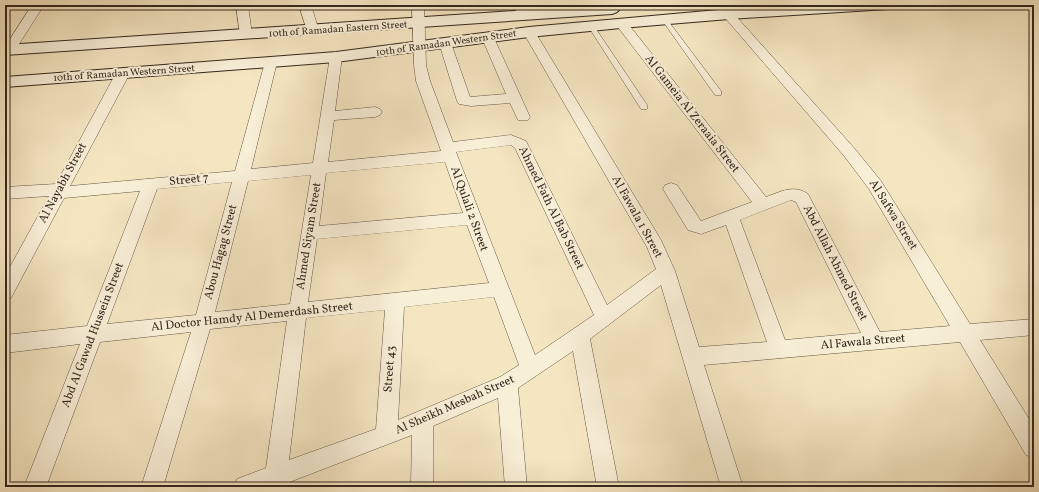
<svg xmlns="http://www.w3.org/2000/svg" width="1039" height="492" font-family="Vollkorn,serif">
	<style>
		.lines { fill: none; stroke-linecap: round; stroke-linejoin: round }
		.lane-casing { stroke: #645846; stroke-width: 1 }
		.street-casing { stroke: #645846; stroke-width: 1 }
		.secondary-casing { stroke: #34281d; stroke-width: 2 }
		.lane { fill: #f8efd7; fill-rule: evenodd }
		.street { fill: #f8efd7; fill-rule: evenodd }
		.secondary { fill: #f8efd7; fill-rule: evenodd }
		.labels { text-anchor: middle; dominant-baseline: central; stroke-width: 4; stroke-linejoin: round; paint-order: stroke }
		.far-street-label { font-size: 10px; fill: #34281d; stroke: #f8efd7 }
		.street-label { font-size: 12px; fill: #34281d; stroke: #f8efd7 }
	</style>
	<rect width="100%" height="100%" fill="#f5e6c2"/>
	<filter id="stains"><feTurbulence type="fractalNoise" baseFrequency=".005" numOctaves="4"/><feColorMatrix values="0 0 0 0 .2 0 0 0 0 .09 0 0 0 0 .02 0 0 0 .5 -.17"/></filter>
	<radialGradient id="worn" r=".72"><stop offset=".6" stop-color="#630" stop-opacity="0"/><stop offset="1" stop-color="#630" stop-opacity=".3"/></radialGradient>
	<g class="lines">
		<g class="lane-casing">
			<g id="lane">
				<polygon points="662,18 666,18 721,91 721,95 715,95 662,20"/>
				<polygon points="591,24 594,26 647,105 647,109 641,109 588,26"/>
			</g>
		</g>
		<g class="street-casing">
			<g id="street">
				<polygon points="32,5 44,5 14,52 6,52 5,47"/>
				<polygon points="236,5 248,5 252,35 250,38 242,38 240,35"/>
				<polygon points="299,5 311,5 319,31 317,34 309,34 307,31"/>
				<path d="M412 5H424L426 65 430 81 453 142 511 135 526 141 607 305 656 269 647 247 523 32 525 29 529 28 535 32 661 240 675 271 699 347 767 342 726 225 701 234 688 230 663 189 665 185 671 183 677 185 701 221 752 202 617 26 615 23 621 19 625 20 766 197C780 192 794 184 808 194L880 332 950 326 869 189 845 157 714 5H726L855 149 881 181 970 324 1034 319V335L980 340 1034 427V458L1026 455 960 342 704 365 743 487H721L661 285 590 339 619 487H597L573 351 518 388 527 487H505L498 398 433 426V487H411L412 435 287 483 286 487H234L237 479 266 468 287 321 210 329 163 487H141L191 332 100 342 46 487H24L80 344 5 353V335L87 326 140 191 64 198 11 298 5 301V276L49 196 5 199V187L56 184 116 73 118 70H128L130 73 70 186 235 171 265 62 271 58 277 62 251 169 313 163 330 57 336 53 342 57 335 111 375 107 380 109 382 112 380 115 375 117 334 120 328 162 441 151 416 81 414 65ZM511 145 515 148 594 315 535 355 456 152ZM445 162 463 213 319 226 326 173ZM311 175 290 304 215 312 248 181ZM232 182 196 315 107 324 157 189ZM791 200 796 202 861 333 785 340 740 220ZM467 225 489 283 308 302 317 239ZM494 297 519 365 500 377 398 420 404 307ZM385 310 376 429 289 460 306 318Z"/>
				<polygon points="514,5 526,5 528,16 526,18 518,18"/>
				<polygon points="488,34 494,38 530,117 528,120 518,120 510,103 471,106 459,104 457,101 439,43 445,39 451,43 470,97 506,94 482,38"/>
			</g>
		</g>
		<g class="secondary-casing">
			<g id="secondary">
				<polygon points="605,5 617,6 620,9 617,12 612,14 5,55 5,45"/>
				<polygon points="808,5 895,5 893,8 888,9 729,19 621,28 529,37 336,62 5,87 5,77 336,52 529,27 729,9"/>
			</g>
		</g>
		<use href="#lane" class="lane"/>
		<use href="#street" class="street"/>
		<use href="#secondary" class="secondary"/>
	</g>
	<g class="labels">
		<g class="far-street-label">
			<text transform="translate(338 29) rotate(-4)">10th of Ramadan Eastern Street</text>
			<text transform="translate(446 43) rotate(-8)">10th of Ramadan Western Street</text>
			<text transform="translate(124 73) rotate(-4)">10th of Ramadan Western Street</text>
		</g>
		<g class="street-label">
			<text transform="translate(692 114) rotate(52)">Al Gameia Al Zeraaia Street</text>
			<text transform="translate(189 180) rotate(-6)">Street 7</text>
			<text transform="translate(63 183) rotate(-62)">Al Nayabh Street</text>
			<text transform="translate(551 208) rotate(64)">Ahmed Fath Al Bab Street</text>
			<text transform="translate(469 209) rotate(70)">Al Qulali 2 Street</text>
			<text transform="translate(893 215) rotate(58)">Al Safwa Street</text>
			<text transform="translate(637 217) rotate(61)">Al Fawala 1 Street</text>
			<text transform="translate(309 236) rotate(-81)">Ahmed Siyam Street</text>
			<text transform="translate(221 252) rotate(-75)">Abou Hagag Street</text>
			<text transform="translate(835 263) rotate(63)">Abd Allah Ahmed Street</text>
			<text transform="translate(252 317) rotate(-6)">Al Doctor Hamdy Al Demerdash Street</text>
			<text transform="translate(93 335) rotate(-69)">Abd Al Gawad Hussein Street</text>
			<text transform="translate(863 342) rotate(-5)">Al Fawala Street</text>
			<text transform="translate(390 369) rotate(-86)">Street 43</text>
			<text transform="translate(455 405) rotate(-24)">Al Sheikh Mesbah Street</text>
		</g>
	</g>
	<rect width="1039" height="492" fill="none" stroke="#f5e6c2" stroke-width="20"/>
	<rect x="6" y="6" width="1027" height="480" fill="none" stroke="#34281d" stroke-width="2"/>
	<rect x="10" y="10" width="1019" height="472" fill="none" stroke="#34281d"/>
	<rect width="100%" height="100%" filter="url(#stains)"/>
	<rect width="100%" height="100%" fill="url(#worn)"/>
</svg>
